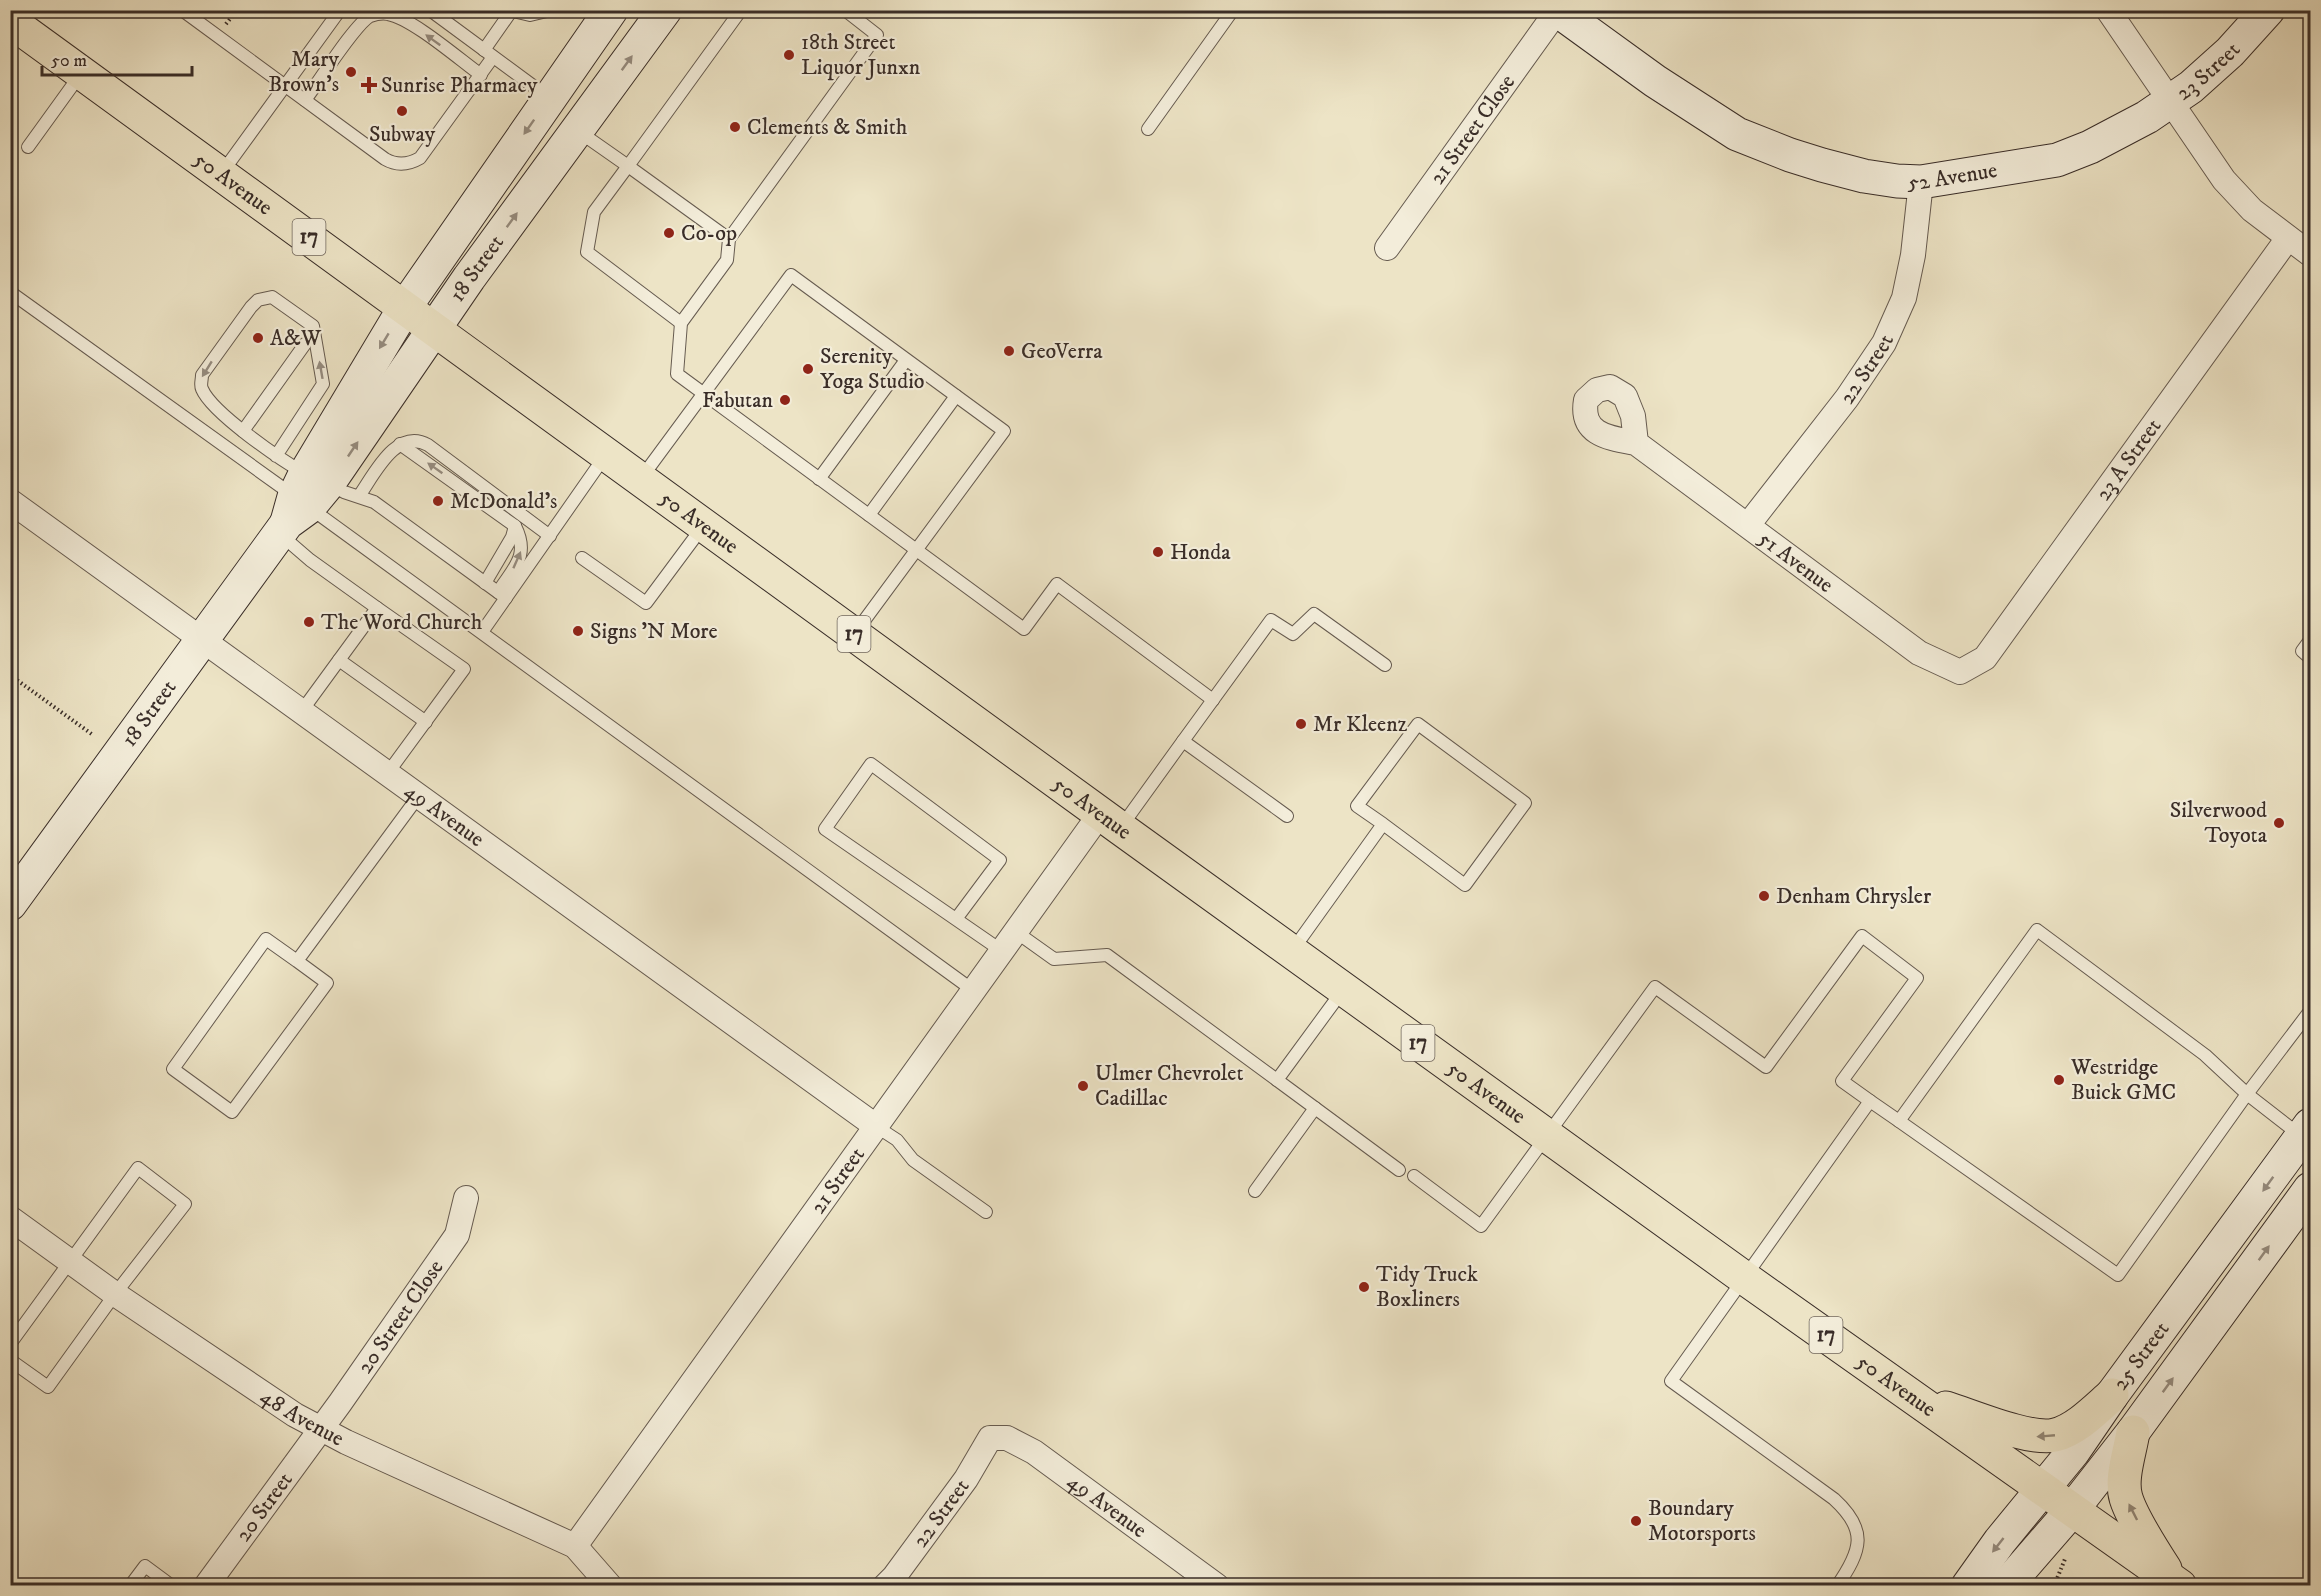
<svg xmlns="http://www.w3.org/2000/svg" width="2321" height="1596" font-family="'IM FELL DW Pica',serif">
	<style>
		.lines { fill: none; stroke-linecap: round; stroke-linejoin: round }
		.lane-casing { stroke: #665b50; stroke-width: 14 }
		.street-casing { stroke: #665b50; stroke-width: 26 }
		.secondary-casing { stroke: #392d28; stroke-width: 35 }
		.primary-casing { stroke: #392d28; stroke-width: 35 }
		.path { stroke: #392d28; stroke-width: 4; stroke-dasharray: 1.5 3; stroke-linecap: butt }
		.lane { stroke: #f3edda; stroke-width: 12 }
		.street { stroke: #f3edda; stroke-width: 24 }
		.secondary { stroke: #f3edda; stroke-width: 33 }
		.primary { stroke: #ede4c6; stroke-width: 33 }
		.oneway { fill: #968d81 }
		.oneway2 { fill: #938877 }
		.poi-dot { fill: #8f2418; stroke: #f3edda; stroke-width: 2 }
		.labels { text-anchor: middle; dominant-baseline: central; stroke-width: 4.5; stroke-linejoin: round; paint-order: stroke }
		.shield { fill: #f3edda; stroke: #71675d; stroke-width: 1.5 }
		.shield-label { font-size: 21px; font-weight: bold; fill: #392d28 }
		.poi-label { font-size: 22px; fill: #392d28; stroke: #f3edda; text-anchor: start }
		.street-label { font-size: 22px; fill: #392d28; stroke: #f3edda }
	</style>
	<rect width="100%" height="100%" fill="#ede4c6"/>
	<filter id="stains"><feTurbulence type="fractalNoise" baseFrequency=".00333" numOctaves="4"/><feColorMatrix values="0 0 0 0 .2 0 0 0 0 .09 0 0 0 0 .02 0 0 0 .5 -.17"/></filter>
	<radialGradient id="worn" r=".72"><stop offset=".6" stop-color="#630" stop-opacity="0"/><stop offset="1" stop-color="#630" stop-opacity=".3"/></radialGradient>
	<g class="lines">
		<g class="lane-casing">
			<g id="lane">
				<path d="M182 10 385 159C397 166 408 165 420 158L493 57"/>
				<polyline points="430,10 548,97"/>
				<polyline points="845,10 877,35 729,239 727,260 681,323 677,374 1024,629 1057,584 1213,700"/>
				<polyline points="513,11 530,15 551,10"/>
				<polyline points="484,50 512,10"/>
				<path d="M305 100C319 82 354 25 370 16 376 14 383 13 388 14 412 18 460 60 481 75"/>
				<polyline points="1148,129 1233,10"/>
				<polyline points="578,131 628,166 594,212 587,252 681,323"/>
				<polyline points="28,147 80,75"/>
				<polyline points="221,174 340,10"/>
				<polyline points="729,239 628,166 741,10"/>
				<polyline points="10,292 294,496"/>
				<polyline points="243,431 305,344"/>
				<polyline points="400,444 515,526 512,537 485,583"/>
				<path d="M276 456 323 384 313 326 272 297 258 300 251 307 202 375C202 380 200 385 202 389 212 413 281 460 304 473"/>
				<polyline points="642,477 791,275 1004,431 855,633"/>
				<polyline points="819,479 906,360"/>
				<polyline points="328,484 344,492 374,502 506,598"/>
				<path d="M359 496C374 475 396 427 428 445L550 536"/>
				<polyline points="310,508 974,991"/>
				<polyline points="869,515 956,396"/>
				<polyline points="281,535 310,560 377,608 301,712"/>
				<polyline points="582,558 646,603 704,525"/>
				<path d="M498 592C514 567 530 556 515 526"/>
				<polyline points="377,608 464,669 387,774"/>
				<polyline points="482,632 605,456"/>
				<polyline points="2310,640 2302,651 2310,658"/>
				<polyline points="339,660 426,722"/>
				<polyline points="1183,741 1271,620 1293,634 1314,614 1385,665"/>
				<polyline points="1121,827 1183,741 1287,816"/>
				<polyline points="956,919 1000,860 871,764 825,829 1002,951"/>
				<polyline points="1016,932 1054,959 1107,955 1277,1080"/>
				<polyline points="1292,951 1383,824 1465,885 1525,803 1418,724 1357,806 1383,824"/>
				<polyline points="297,961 327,983 232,1112 173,1069 266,939 297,961 418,797"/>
				<polyline points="1343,990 1277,1080 1399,1170"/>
				<polyline points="1899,1121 2118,1275 2247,1094 2310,1011"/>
				<polyline points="877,1127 897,1140 913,1160 986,1212"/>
				<polyline points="1414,1176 1481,1226 1655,987 1766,1067 1862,936 1917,978 1842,1081 1870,1101"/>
				<polyline points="1255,1191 1315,1108"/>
				<polyline points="10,1344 138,1168 185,1204 115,1294 48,1387 10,1360"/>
				<polyline points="2310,1406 2310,1413"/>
				<polyline points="130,1586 145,1566 172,1586"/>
				<path d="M1837 1586C1862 1550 1868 1530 1834 1499L1671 1381 1870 1101 1899 1121 2037 930 2205 1055 2247 1094 2301 1136"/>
			</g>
		</g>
		<g class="street-casing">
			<g id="street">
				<polyline points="2108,10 2224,180 2252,210 2310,254"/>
				<path id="s1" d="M1387 248 1557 11"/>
				<path id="s2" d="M1636 443 1633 416 1625 396 1610 387 1597 390 1586 400C1580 435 1609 438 1636 443L1919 653 1960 672 1985 658 2288 238"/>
				<path id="s3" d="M10 501 877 1127"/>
				<path id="s4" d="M1748 525 1847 398 1884 343 1904 298 1913 255 1921 182"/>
				<path id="s5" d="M10 1218 115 1294 295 1415 346 1442 575 1546 610 1586"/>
				<path id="s6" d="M575 1546 1100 814"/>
				<path id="s7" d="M206 1586 340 1403 457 1235 466 1198"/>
				<path id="s8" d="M885 1586 894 1577 966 1479 990 1438H1007L1034 1452 1217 1586"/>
			</g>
		</g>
		<g class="secondary-casing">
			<g id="secondary">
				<path id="s9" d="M1557 10 1655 81 1737 134 1790 155 1822 165 1864 176 1897 181 1921 182 2057 160 2090 147 2147 117 2191 87 2230 52 2268 10"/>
				<polyline points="287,522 294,497 305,474 405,307 611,10"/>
				<path id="s10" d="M10 904 287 523 309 507 328 484 469 278 665 10"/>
				<path id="s11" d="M1968 1586 2000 1541 2073 1452 2112 1395 2310 1125"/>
				<polyline points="2006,1586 2072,1510 2133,1432 2310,1189"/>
			</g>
		</g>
		<g class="primary-casing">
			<g id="primary">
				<path id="s12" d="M10 21 1120 828 1736 1272 2180 1586"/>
				<path d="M1946 1408C1972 1416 2030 1441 2055 1435 2076 1430 2096 1409 2112 1395"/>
				<path d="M2133 1432C2130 1452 2120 1479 2126 1498 2132 1518 2154 1552 2165 1569"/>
			</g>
		</g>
		<g class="path">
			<polyline points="226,24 237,10"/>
			<polyline points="10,675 93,735"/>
			<polyline points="2054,1586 2065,1559"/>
		</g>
		<use href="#lane" class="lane"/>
		<use href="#street" class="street"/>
		<use href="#secondary" class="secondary"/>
		<use href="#primary" class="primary"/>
	</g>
	<defs><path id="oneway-solid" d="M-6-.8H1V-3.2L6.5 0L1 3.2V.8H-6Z" transform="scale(1.5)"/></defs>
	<g class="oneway">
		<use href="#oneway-solid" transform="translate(433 40) rotate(-144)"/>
		<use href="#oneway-solid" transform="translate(627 63) rotate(-54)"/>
		<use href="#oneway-solid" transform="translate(529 127) rotate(125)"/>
		<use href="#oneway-solid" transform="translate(512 220) rotate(-54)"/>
		<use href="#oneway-solid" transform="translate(384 341) rotate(121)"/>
		<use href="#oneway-solid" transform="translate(207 369) rotate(122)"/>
		<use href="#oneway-solid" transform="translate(321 370) rotate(-100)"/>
		<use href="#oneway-solid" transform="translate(353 449) rotate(-56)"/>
		<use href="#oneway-solid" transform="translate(435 468) rotate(-145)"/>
		<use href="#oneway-solid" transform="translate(517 560) rotate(-66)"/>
		<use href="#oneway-solid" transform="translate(2268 1184) rotate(126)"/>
		<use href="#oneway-solid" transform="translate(2264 1253) rotate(-54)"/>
		<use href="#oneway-solid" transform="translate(2168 1385) rotate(-54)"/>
		<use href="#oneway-solid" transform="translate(1998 1545) rotate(128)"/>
	</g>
	<g class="oneway2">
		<use href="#oneway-solid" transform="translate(2046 1436) rotate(175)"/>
		<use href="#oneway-solid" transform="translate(2133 1512) rotate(-117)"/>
	</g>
	<g class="poi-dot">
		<circle cx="789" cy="55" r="6"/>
		<circle cx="351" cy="72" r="6"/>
		<path d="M366 76h6v6h6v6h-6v6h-6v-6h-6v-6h6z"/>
		<circle cx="402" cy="111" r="6"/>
		<circle cx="735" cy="127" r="6"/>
		<circle cx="669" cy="233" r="6"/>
		<circle cx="258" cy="338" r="6"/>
		<circle cx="1009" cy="351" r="6"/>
		<circle cx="808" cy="369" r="6"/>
		<circle cx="785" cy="400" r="6"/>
		<circle cx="438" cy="501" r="6"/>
		<circle cx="1158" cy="552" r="6"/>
		<circle cx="309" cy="622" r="6"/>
		<circle cx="578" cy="631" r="6"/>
		<circle cx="1301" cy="724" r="6"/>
		<circle cx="2279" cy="823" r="6"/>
		<circle cx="1764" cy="896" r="6"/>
		<circle cx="2059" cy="1080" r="6"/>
		<circle cx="1083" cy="1086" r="6"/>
		<circle cx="1364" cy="1287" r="6"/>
		<circle cx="1636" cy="1521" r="6"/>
	</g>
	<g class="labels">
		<g class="shield">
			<rect x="292.5" y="219" width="33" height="36" rx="4.5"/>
			<rect x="837.5" y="616" width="33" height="36" rx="4.5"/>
			<rect x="1401.5" y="1025" width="33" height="36" rx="4.5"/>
			<rect x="1809.5" y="1317" width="33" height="36" rx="4.5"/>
		</g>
		<g class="shield-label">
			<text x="309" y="237">17</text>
			<text x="854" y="634">17</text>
			<text x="1418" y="1043">17</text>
			<text x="1826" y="1335">17</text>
		</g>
		<g class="poi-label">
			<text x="801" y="42">18th Street<tspan x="801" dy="25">Liquor Junxn</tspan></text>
			<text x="339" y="59" text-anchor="end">Mary<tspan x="339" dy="25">Brown's</tspan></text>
			<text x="381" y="85">Sunrise Pharmacy</text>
			<text x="747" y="127">Clements &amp; Smith</text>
			<text x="402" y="134" text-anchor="middle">Subway</text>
			<text x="681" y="233">Co-op</text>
			<text x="270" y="338">A&amp;W</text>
			<text x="1021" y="351">GeoVerra</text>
			<text x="820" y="356">Serenity<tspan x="820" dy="25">Yoga Studio</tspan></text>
			<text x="773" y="400" text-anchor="end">Fabutan</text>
			<text x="450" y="501">McDonald's</text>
			<text x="1170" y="552">Honda</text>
			<text x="321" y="622">The Word Church</text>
			<text x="590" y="631">Signs 'N More</text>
			<text x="1313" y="724">Mr Kleenz</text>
			<text x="2267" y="810" text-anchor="end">Silverwood<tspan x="2267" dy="25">Toyota</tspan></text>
			<text x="1776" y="896">Denham Chrysler</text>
			<text x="2071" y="1067">Westridge<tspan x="2071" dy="25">Buick GMC</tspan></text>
			<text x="1095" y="1073">Ulmer Chevrolet<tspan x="1095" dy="25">Cadillac</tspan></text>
			<text x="1376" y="1274">Tidy Truck<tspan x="1376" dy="25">Boxliners</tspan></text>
			<text x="1648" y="1508">Boundary<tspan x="1648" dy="25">Motorsports</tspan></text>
		</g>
		<g class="street-label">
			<text stroke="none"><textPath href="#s9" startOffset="724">23 Street</textPath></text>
			<text stroke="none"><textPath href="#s1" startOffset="146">21 Street Close</textPath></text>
			<text stroke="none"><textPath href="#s9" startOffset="442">52 Avenue</textPath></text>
			<text stroke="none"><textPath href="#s12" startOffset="276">50 Avenue</textPath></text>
			<text stroke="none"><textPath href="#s10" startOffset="790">18 Street</textPath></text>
			<text stroke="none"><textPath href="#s4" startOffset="196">22 Street</textPath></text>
			<text stroke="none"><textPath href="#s2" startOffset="842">23 A Street</textPath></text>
			<text stroke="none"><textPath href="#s12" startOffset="852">50 Avenue</textPath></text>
			<text stroke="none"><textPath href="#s2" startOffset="370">51 Avenue</textPath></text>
			<text stroke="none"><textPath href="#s10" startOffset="236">18 Street</textPath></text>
			<text stroke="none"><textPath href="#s12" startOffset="1338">50 Avenue</textPath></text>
			<text stroke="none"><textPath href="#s3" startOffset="536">49 Avenue</textPath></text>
			<text stroke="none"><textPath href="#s12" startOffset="1824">50 Avenue</textPath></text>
			<text stroke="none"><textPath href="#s6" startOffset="450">21 Street</textPath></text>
			<text stroke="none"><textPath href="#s7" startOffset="332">20 Street Close</textPath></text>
			<text stroke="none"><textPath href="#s11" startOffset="288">25 Street</textPath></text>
			<text stroke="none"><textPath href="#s12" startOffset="2328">50 Avenue</textPath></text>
			<text stroke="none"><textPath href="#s5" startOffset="354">48 Avenue</textPath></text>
			<text stroke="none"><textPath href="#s8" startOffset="320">49 Avenue</textPath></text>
			<text stroke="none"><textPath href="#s7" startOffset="98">20 Street</textPath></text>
			<text stroke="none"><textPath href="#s8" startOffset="92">22 Street</textPath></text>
		</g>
	</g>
	<rect width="2321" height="1596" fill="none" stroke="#ede4c6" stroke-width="36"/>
	<rect x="12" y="12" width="2297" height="1572" fill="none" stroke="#392d28" stroke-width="3"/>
	<rect x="18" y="18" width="2285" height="1560" fill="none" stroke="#392d28" stroke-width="1.5"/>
	<path d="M42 66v9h150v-9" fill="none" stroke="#392d28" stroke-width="3"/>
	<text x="51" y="66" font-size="18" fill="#392d28" stroke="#f3edda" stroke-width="4.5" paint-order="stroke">50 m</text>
	<rect width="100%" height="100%" filter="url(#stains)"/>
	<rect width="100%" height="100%" fill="url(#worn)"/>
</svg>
